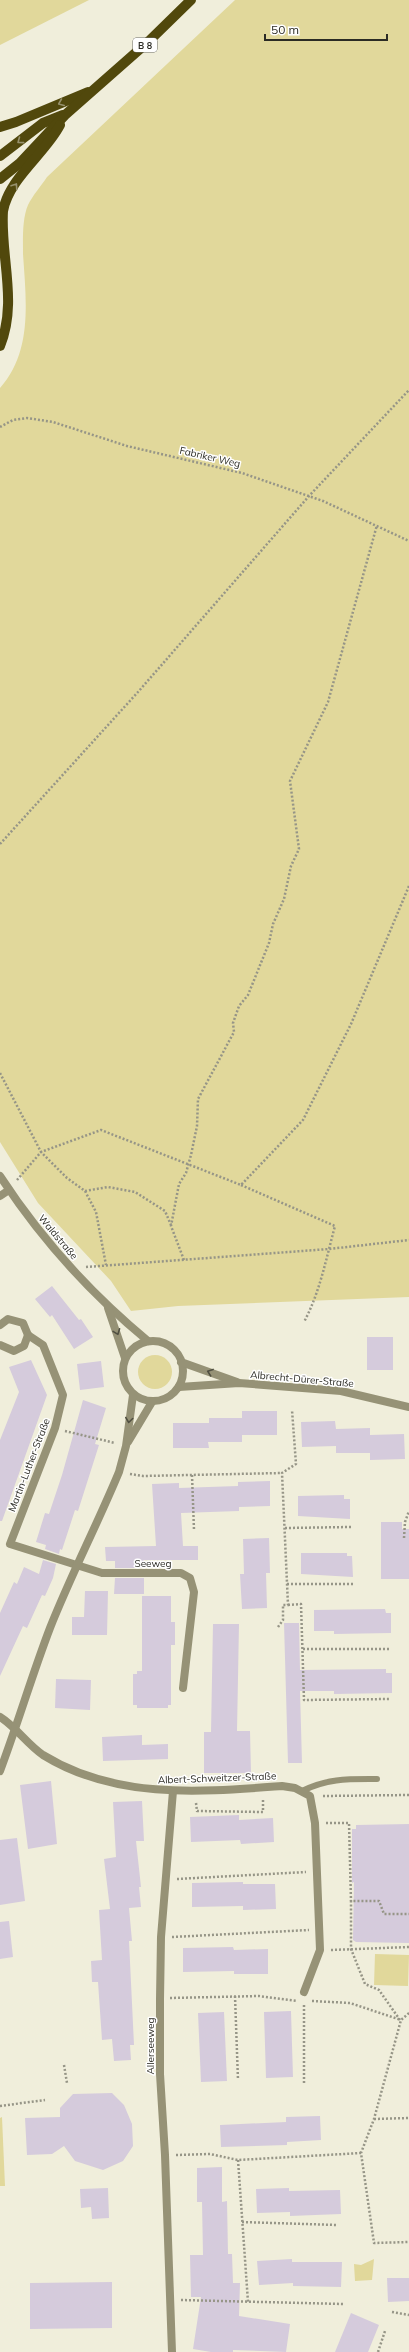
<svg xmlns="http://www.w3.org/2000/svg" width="409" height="2352" font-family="Mulish,sans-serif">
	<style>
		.green { fill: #e1d89b }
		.building { fill: #d5cbdc }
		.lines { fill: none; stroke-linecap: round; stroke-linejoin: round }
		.path { stroke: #969587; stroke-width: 2.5; stroke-dasharray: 2 2; stroke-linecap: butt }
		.lane { stroke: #969276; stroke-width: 6 }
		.street { stroke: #969276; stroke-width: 8 }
		.primary { stroke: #51480c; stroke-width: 10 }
		.oneway { stroke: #97916d }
		.oneway2 { stroke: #504f41 }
		.labels { text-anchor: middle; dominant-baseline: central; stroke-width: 3; stroke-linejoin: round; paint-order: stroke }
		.shield { fill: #fff; stroke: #6b6b66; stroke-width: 1 }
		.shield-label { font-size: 9px; font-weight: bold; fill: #2b2b24 }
		.street-label { font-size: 10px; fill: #2b2b24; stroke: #fff }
	</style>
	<rect width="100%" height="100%" fill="#f0eedb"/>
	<g class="green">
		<polygon points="0,0 89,0 0,45"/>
		<path d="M235 0H409V1297L178 1306 131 1311 111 1281 38 1203 0 1142V388C33 351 26 300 23 254 23 239 22 219 28 205 33 195 41 186 47 177Z"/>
		<circle cx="155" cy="1372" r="17"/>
		<polygon points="375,1954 409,1955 408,1986 374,1985"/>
		<polygon points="2,2117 5,2186 0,2186 0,2118"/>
		<polygon points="374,2259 372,2280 355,2281 354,2264 361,2265"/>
	</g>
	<g class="building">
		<polygon points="52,1286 79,1320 81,1319 93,1337 74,1349 52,1315 50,1317 35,1299"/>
		<rect x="367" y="1337" width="26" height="33"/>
		<polygon points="31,1360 47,1395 2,1521 0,1521 0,1440 19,1392 9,1367"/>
		<polygon points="101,1361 104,1387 80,1390 77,1364"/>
		<polygon points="83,1400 106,1408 95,1444 99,1445 78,1511 75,1510 62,1550 60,1549 59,1554 45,1549 46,1545 36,1542 45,1513 49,1514 62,1475"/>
		<polygon points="242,1411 277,1411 277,1435 242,1435 242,1442 208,1442 209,1448 173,1448 173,1423 209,1423 209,1418 242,1418"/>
		<polygon points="335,1421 336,1429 370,1428 370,1435 404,1434 405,1459 370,1460 370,1453 336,1453 336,1446 302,1447 301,1422"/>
		<polygon points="270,1481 270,1506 239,1507 239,1511 181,1513 183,1546 198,1546 198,1560 144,1560 144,1568 115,1568 115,1561 106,1561 105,1547 156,1546 152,1484 179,1483 179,1488 238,1486 238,1482"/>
		<polygon points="344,1495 344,1499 350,1499 350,1519 298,1516 298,1496"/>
		<polygon points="381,1522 402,1522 402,1529 409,1529 409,1579 381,1579"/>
		<polygon points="269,1538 270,1573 266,1573 267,1608 242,1609 240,1574 244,1574 243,1539"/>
		<polygon points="301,1553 347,1553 347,1556 352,1556 353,1577 301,1574"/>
		<polygon points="43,1560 56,1564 53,1578 45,1596 42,1595 27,1628 23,1626 0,1676 0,1613 14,1582 17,1584 24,1567 39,1574"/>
		<polygon points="115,1578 144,1578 144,1594 114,1594"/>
		<polygon points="85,1591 108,1591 107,1635 72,1635 72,1617 84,1617"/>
		<polygon points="142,1596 171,1596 171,1622 175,1622 175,1645 171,1645 171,1705 168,1705 168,1708 137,1708 137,1705 133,1705 133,1674 137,1674 137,1671 142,1671"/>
		<polygon points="385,1609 386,1613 391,1613 391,1633 334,1634 334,1631 314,1631 314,1610"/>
		<polygon points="284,1623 299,1623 300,1670 386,1669 386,1673 392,1673 392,1693 334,1694 334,1691 300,1691 302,1763 288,1763"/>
		<polygon points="213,1624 239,1624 237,1731 250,1731 251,1773 204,1773 204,1732 211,1732"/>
		<polygon points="56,1679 91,1680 90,1710 55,1708"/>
		<polygon points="142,1735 142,1745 168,1744 168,1759 103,1761 102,1737"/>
		<polygon points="51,1781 57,1844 28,1849 20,1785"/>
		<polygon points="142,1801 144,1841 136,1841 141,1887 139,1887 141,1907 129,1908 132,1941 129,1941 134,2045 130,2045 131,2060 114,2061 112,2039 102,2040 98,1982 92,1982 91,1961 102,1960 99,1910 110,1909 104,1859 116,1857 113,1802"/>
		<polygon points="239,1815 239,1820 273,1818 274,1842 241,1844 240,1840 191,1842 190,1817"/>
		<polygon points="409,1824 409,1943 356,1942 353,1940 354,1882 352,1883 352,1829 356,1829 356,1825"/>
		<polygon points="17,1838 25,1901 0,1905 0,1840"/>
		<polygon points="243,1882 243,1884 275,1884 276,1909 243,1910 243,1906 192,1907 192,1883"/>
		<polygon points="9,1921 13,1957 0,1959 0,1922"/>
		<polygon points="233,1947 234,1950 268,1949 268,1974 234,1974 234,1971 183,1972 183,1948"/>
		<polygon points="291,2011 293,2077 266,2078 264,2012"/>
		<polygon points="224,2012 227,2081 201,2082 198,2013"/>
		<polygon points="112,2093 124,2105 132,2124 133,2146 123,2161 103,2170 75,2161 64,2146 52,2154 27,2155 25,2118 60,2117 60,2108 73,2094"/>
		<polygon points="320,2116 321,2140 287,2142 287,2145 221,2147 220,2125 286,2122 286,2117"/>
		<polygon points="222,2167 222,2202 227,2201 228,2254 232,2254 233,2283 240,2283 239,2316 290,2324 286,2352 233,2350 233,2352 211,2352 193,2349 201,2297 191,2297 190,2255 203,2255 202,2202 197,2202 197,2168"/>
		<polygon points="108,2188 109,2218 92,2219 91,2207 81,2208 80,2189"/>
		<polygon points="289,2188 289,2191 340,2190 341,2214 290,2216 290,2212 257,2213 256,2189"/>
		<polygon points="292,2259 292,2262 342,2262 341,2287 293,2286 293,2283 259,2285 257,2261"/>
		<polygon points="387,2278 409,2278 409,2301 388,2302"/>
		<polygon points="112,2282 112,2328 30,2329 30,2283"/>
		<polygon points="351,2313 379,2325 368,2352 335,2352"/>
	</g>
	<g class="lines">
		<g class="path">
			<polyline points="0,427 13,420 27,418 53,422 127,446 242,473 323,501 409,541"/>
			<polyline points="0,844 138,692 309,496 409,390"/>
			<polyline points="0,1073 41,1152 67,1178 85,1191 96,1212 106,1265"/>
			<polyline points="17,1180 41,1152 101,1130 241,1185 303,1120 351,1024 409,886"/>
			<path d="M241 1185 335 1226C326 1259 320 1292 304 1322"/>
			<polyline points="85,1191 108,1187 135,1192 165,1211 171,1225"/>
			<polyline points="184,1260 171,1226 179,1184 186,1173 191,1155 197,1126 198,1099 234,1032 233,1023 239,1006 248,995 269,943 273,924 284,899 291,866 299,849 290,781 328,702 377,525"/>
			<polyline points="86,1267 329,1249 409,1240"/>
			<polyline points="65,1431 115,1443"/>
			<polyline points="130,1474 143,1476 282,1473"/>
			<polyline points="192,1475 194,1530"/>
			<polyline points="285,1528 351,1527"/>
			<polyline points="404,1538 405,1522 409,1511"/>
			<polyline points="287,1584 353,1584"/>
			<polyline points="288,1605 301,1604 304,1700 389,1699"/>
			<polyline points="278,1627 283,1620 283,1605 288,1605 282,1473 296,1464 292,1410"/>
			<polyline points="303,1649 389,1649"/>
			<polyline points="323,1796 409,1795"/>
			<polyline points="196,1803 197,1811 263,1812 263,1800"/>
			<polyline points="326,1823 349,1823 351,1901"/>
			<polyline points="177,1879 306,1872"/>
			<polyline points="172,1937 309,1930"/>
			<polyline points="331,1950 409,1947"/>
			<polyline points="235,1996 238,2080"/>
			<polyline points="170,1998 259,1996 297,2001"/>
			<polyline points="312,2001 350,2003 401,2020"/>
			<polyline points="409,2013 401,2020 374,2119 361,2153 374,2243 409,2242"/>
			<polyline points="400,2020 379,1990 365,1984 351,1949 351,1901 379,1901 384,1914 409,1914"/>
			<polyline points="64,2065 67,2083"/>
			<polyline points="304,2083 304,2003"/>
			<polyline points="0,2106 45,2100"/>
			<polyline points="374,2119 409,2118"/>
			<polyline points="176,2155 210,2154 238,2160 361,2153"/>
			<polyline points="238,2160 248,2302"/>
			<polyline points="242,2222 336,2225"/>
			<polyline points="181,2300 343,2304"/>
			<polyline points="392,2312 409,2315"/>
			<polyline points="378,2352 385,2331"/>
		</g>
		<path class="lane" d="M302 1791C328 1778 349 1779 377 1779"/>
		<g class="street">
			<path d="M0 1176C41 1239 90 1293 148 1341"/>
			<polyline points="0,1196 9,1190"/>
			<polyline points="108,1308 125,1358"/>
			<polyline points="0,1325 8,1319 23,1323 28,1335 43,1345 63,1395 55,1428 10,1544 102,1573 181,1573 190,1578 194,1592 183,1688"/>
			<circle cx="153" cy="1371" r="30"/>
			<polyline points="0,1345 14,1351 24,1346 28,1335"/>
			<polyline points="181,1362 237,1382"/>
			<polyline points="179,1387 239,1383 341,1391 409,1407"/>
			<polyline points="128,1442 152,1402"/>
			<path d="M0 1717C16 1727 27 1744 43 1755 116 1800 201 1792 282 1786L295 1788 310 1796 315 1823 320 1950 304 1992"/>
			<path d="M0 1771C18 1723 32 1675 50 1628 71 1575 97 1525 119 1472L126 1446 133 1395"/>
			<polyline points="172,2352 165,2155 160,2074 160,1999 161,1937 173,1791"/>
		</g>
		<g class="primary">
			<polyline points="0,127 16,122 88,92"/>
			<polyline points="0,156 43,123 63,115"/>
			<polyline points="0,179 20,163 65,115 149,41 191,0"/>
			<path d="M0 346C18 302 0 256 3 211 9 178 45 154 60 125"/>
		</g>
	</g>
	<defs><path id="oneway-chevron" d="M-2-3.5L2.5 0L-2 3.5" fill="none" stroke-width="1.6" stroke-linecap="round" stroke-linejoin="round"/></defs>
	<g class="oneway">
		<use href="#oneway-chevron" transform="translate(61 103) rotate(157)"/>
		<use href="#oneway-chevron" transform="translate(20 141) rotate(143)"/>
		<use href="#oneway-chevron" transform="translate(15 186) rotate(-56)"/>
	</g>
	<g class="oneway2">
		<use href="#oneway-chevron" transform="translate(117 1332) rotate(69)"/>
		<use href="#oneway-chevron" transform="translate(210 1372) rotate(-160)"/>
		<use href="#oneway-chevron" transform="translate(129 1420) rotate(98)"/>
	</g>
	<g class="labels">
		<rect class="shield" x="133" y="38" width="24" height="14" rx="3"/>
		<g class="shield-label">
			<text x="145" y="45">B 8</text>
		</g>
		<g class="street-label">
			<text transform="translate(210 457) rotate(13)">Fabriker Weg</text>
			<text transform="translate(58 1237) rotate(50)">Waldstraße</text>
			<text transform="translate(302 1379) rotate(5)">Albrecht-Dürer-Straße</text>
			<text transform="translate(29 1465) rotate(-69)">Martin-Luther-Straße</text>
			<text x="153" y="1563">Seeweg</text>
			<text transform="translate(217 1778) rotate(-2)">Albert-Schweitzer-Straße</text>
			<text transform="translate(150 2046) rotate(-90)">Allerseeweg</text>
		</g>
	</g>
	<path d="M265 34v6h122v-6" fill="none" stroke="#2b2b24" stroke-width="2"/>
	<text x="271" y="34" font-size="12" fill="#2b2b24" stroke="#ffffff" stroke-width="3" paint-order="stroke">50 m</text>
</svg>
